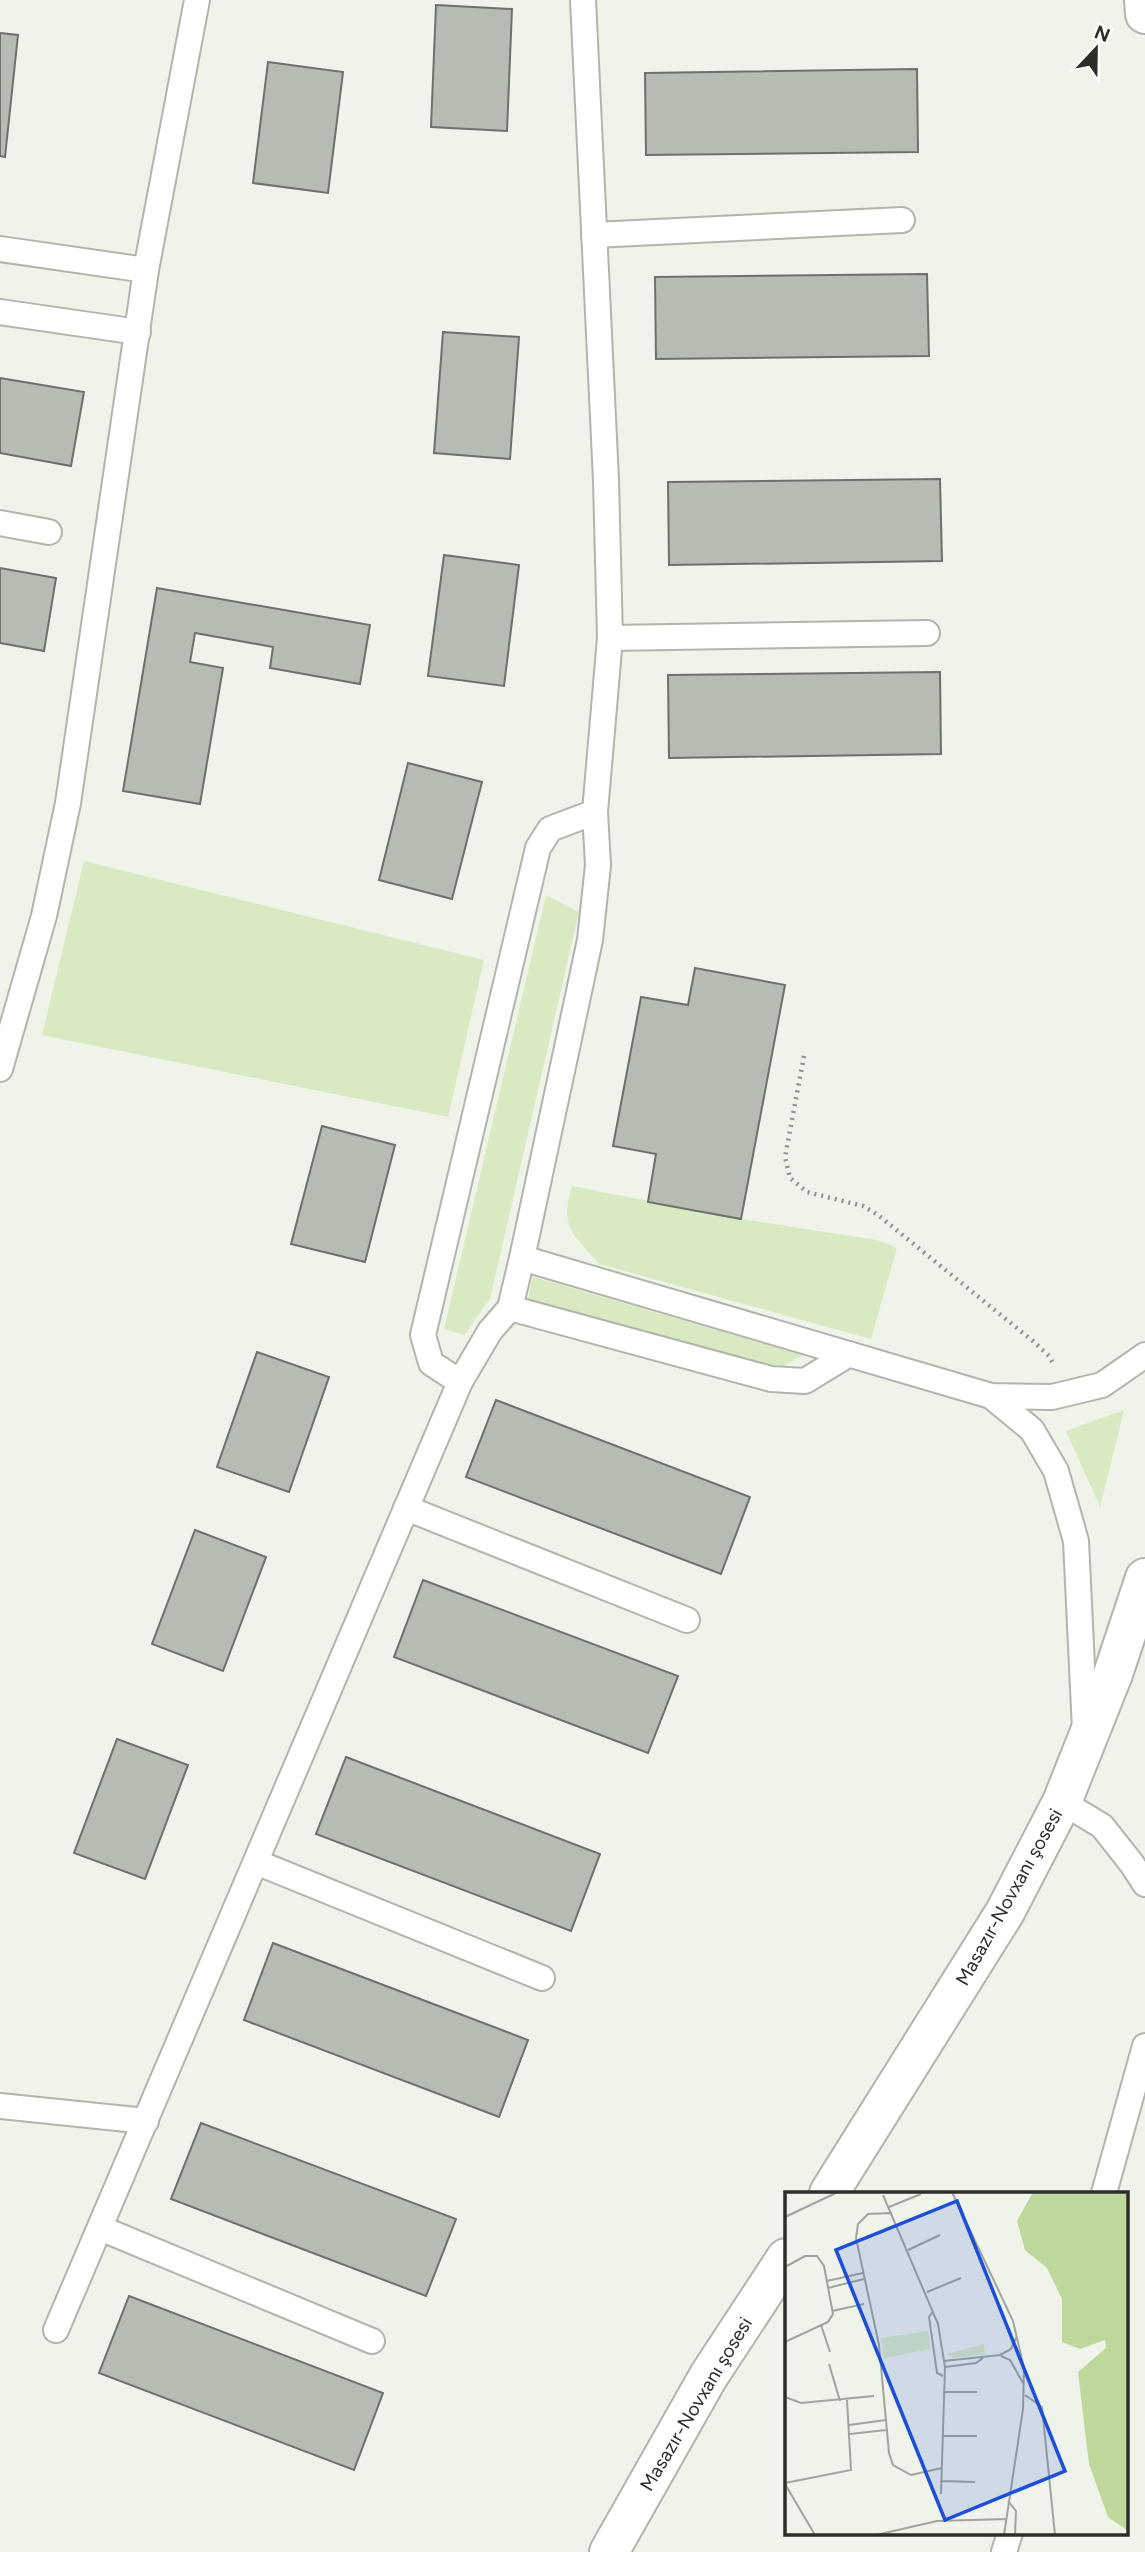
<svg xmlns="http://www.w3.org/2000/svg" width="1145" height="2552" font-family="Figtree,sans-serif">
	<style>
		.green { fill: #d9eac3 }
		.building { fill: #b7bcb2; stroke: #6e7169; stroke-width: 2 }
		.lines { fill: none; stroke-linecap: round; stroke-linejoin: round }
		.lane-casing { stroke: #b1b5ac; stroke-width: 28 }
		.secondary-casing { stroke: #b1b5ac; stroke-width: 42 }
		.path { stroke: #91948d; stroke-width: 4.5; stroke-dasharray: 2 5; stroke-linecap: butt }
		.lane { stroke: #fff; stroke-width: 24 }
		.secondary { stroke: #fff; stroke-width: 38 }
		.labels { text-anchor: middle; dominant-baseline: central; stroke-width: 5; stroke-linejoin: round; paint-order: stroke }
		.street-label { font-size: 19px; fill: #2c2e2a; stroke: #fefffd }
		.inset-road { fill: none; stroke: #a1a49d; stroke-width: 2 }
		.view { fill: #1d4ed8; fill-opacity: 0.15; stroke: #1d4ed8; stroke-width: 3.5 }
		.inset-edge { fill: none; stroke: #2c2e2a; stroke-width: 3.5 }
	</style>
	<rect width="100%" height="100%" fill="#eff3e9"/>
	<g class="green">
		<polygon points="84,861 484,960 448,1117 42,1035"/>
		<polygon points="546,895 579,912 490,1299 464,1335 444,1329"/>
		<path d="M572 1186 741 1219 877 1240 897 1248 871 1339 599 1264C573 1233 559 1228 572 1186Z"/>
		<polygon points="533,1277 803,1355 778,1369 528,1299"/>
		<polygon points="1124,1410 1100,1507 1066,1431"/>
	</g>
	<g class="building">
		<polygon points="436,5 512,9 507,131 431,127"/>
		<polygon points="0,33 18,35 5,157 0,156"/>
		<polygon points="268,62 343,72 328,193 253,183"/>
		<polygon points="917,69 918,152 646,155 645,73"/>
		<polygon points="927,274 929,356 656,359 655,277"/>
		<polygon points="443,332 519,337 510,459 434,453"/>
		<polygon points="0,378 84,392 71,466 0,453"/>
		<polygon points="940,479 942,561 669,565 668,482"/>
		<polygon points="444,555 519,565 504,686 428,676"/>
		<polygon points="0,568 56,578 44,651 0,643"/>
		<polygon points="157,588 370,625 360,684 270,668 273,647 195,633 190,662 223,668 200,804 123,791"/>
		<polygon points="940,672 941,754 669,758 668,675"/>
		<polygon points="408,763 482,782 452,899 379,880"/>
		<polygon points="695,968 785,985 741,1219 648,1202 656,1154 613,1146 641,997 688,1005"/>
		<polygon points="322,1126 395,1145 365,1262 291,1244"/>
		<polygon points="257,1352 329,1377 289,1492 217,1467"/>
		<polygon points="496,1400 750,1497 721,1574 466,1477"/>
		<polygon points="195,1530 266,1557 223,1671 152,1644"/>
		<polygon points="423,1580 678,1676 648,1753 394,1657"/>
		<polygon points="117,1739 188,1765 145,1879 74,1853"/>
		<polygon points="346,1757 600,1854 571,1931 316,1834"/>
		<polygon points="273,1943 528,2040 499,2117 244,2020"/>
		<polygon points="201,2123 456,2219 426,2296 171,2199"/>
		<polygon points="129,2296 383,2393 354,2470 99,2373"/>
	</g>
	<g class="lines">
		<g class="lane-casing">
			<g id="lane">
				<polyline points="594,235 902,220"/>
				<polyline points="0,249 146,270"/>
				<polyline points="0,312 138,332"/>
				<polyline points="0,523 49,532"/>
				<polyline points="610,638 927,633"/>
				<polyline points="0,1069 44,916 68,803 146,270 197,0"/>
				<polyline points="522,1258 991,1396 1052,1397 1102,1385 1145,1355"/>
				<polyline points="510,1308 771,1379 805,1381 849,1354"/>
				<polyline points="460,1382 431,1363 423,1335 538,848 550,829 595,812"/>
				<polyline points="991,1396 1032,1430 1056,1471 1076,1541 1085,1730"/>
				<polyline points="406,1508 687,1620"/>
				<polyline points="1062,1802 1102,1826 1132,1864 1145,1884"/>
				<polyline points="256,1862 542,1978"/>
				<polyline points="0,2106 146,2121"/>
				<polyline points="1104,2193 1145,2046"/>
				<polyline points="100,2228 372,2341"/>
				<polyline points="56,2330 460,1382 490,1331 510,1308 522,1258 590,940 598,865 595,812 610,638 606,480 583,0"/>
				<polyline points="1004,2552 1010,2533"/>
			</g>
		</g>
		<g class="secondary-casing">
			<g id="secondary">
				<polyline points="1144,0 1145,14"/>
				<polyline points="829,2193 1005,1912 1062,1802 1113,1674 1145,1578"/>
				<polyline points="609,2552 708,2377 786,2258"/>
			</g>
		</g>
		<polyline class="path" points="804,1056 785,1157 790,1178 807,1192 863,1206 878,1215 1034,1342 1049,1356 1054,1365"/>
		<use href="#lane" class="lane"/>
		<use href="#secondary" class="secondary"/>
	</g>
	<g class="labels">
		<g class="street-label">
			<text transform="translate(1009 1897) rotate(-61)">Masazır-Novxanı şosesi</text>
			<text transform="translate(696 2404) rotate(-59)">Masazır-Novxanı şosesi</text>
		</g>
	</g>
	<g transform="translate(785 2192)">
		<rect width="343" height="343" fill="#eff3e9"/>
		<path d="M143 139 146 157 99 166 96 146ZM199 152 200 162 168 166 162 162Z" fill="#d9eac3"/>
		<path d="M248 0H343V339L323 325 304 272 293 180 321 156 320 148 295 157 277 150V107L262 76 240 58 232 29Z" fill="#bed79a"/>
		<path class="inset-road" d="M167 0 228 129 239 176 238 217 219 343M98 3 153 132 160 175 156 302M104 15 136 2M107 21 83 22 73 32 71 46 94 153 104 261 108 273 126 283 157 276M0 25 53 0M123 58 155 43M0 75 20 64H32L39 74 48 122 43 130 0 150M42 89 78 81M43 96 79 87M142 100 176 86M47 119 79 112M148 119 144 125 152 181 158 184M36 133 45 160M216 164 225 168 238 191M159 169 215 163 226 157 232 144M44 172 55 209M160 175 191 171 198 166M158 200H192M240 203 257 215 270 343M0 205 16 211 89 204M64 233 101 228M65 242 101 238M157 244H192M156 289 190 290M0 291 66 278 62 208M0 292 30 343M223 309 231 319 230 343M91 343 152 329 221 327"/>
		<path class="view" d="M172 9 280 279 160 328 51 58Z"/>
		<rect width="343" height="343" class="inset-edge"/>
	</g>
	<g transform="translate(1096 49) rotate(22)" stroke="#fefffd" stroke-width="5" paint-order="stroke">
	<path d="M0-5L12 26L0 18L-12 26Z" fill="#2c2e2a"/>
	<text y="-10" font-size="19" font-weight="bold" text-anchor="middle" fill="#2c2e2a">N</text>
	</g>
</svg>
